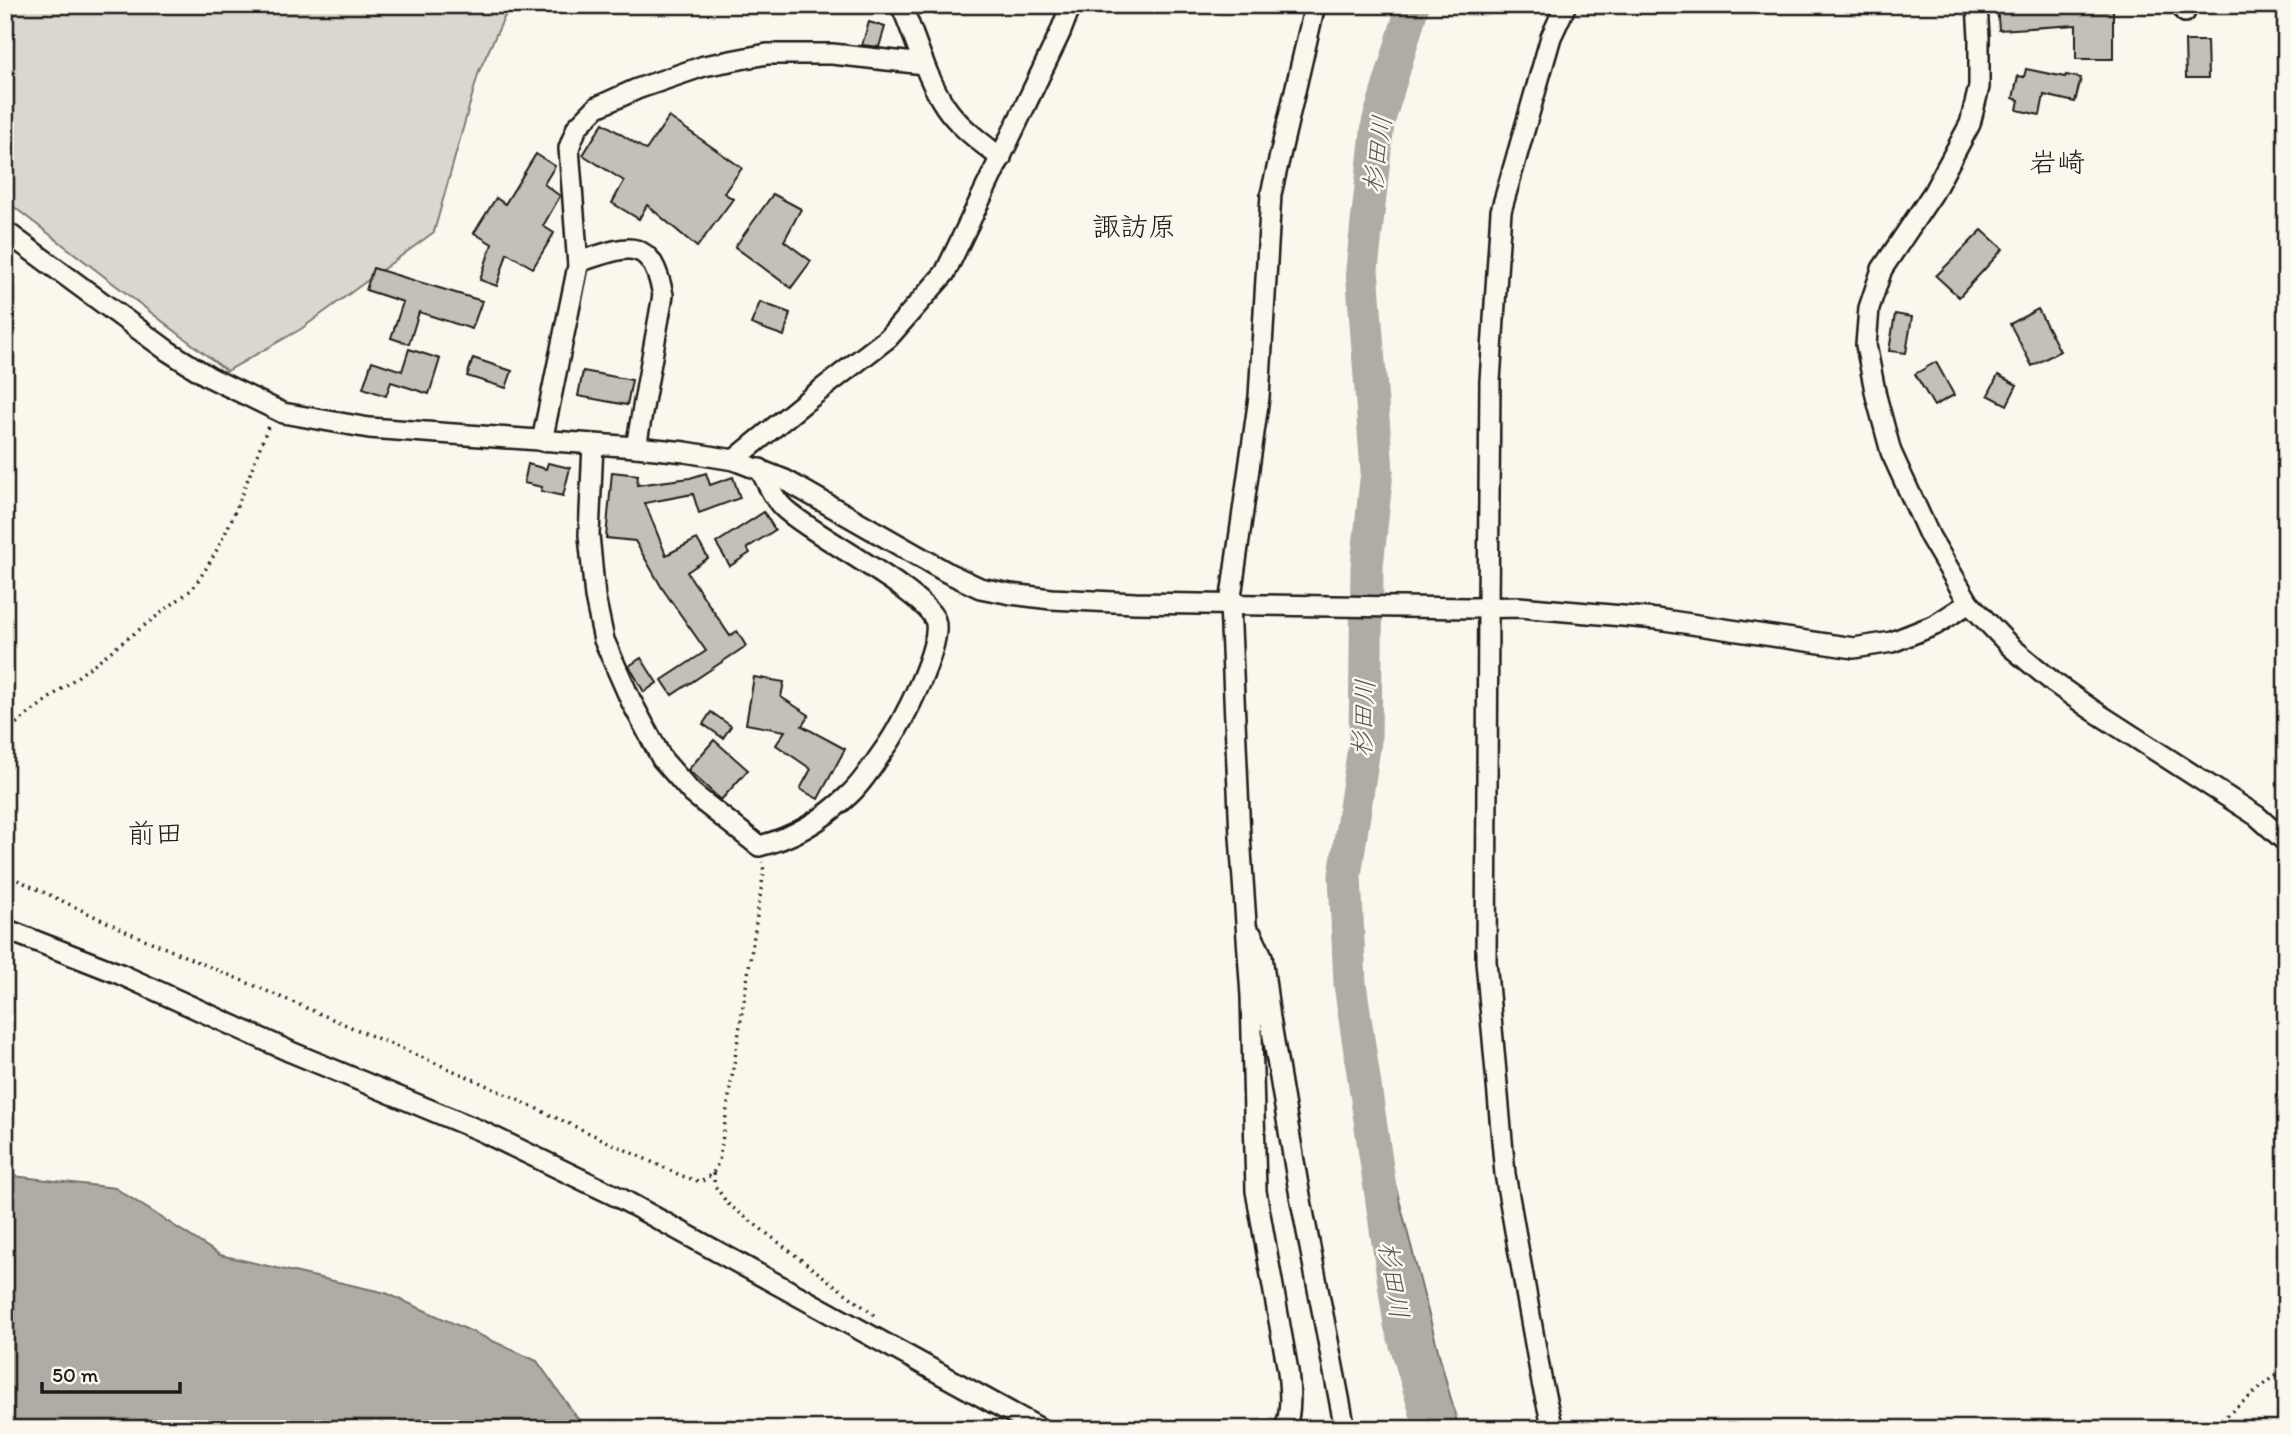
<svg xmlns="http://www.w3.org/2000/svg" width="2291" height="1434" font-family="Itim,'Klee One',sans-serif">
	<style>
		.green { fill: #dad7ce; stroke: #7b7a75; stroke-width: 2 }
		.water { fill: #afaca5; stroke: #74726e; stroke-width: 2 }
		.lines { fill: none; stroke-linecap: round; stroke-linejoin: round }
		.river { stroke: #afaca5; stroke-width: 33 }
		.building { fill: #c3c0b8; stroke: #1c1c1c; stroke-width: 2 }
		.minor-casing { stroke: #1c1c1c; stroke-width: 24 }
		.path { stroke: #1c1c1c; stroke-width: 3.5; stroke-dasharray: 2 5; stroke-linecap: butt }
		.minor { stroke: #fbf7ec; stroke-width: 19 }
		.labels { text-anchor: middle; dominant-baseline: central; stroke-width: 5; stroke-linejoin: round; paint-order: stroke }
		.water-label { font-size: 26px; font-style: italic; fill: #575653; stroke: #fbf7ec }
		.quarter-label { font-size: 28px; fill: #1c1c1c; stroke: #fbf7ec }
	</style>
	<rect width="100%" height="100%" fill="#fbf7ec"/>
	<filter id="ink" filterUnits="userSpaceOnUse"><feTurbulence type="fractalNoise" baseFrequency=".0143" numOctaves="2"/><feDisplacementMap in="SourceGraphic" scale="14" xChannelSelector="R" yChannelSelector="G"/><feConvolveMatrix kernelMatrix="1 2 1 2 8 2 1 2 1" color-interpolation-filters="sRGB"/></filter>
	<g filter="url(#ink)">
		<polygon class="green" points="5,5 510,5 479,71 434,232 301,329 227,371 5,200"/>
		<g class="water">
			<polygon points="1358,1041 1445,1377 1459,1429 1425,1429"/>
			<polygon points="5,1175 115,1188 220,1255 386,1293 537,1361 585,1429 5,1429"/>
		</g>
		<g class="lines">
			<polyline class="river" points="1413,5 1378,123 1362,269 1377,471 1367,566 1365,741 1345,875 1350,984 1400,1324 1431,1429"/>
		</g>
		<g class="building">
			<polygon points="1997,5 2113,8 2113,59 2076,59 2076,25 1999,30"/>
			<polygon points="869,22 885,27 879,47 862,45"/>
			<polygon points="2185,41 2207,41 2208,78 2186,78"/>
			<polygon points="2026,69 2065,77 2066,75 2081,78 2075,102 2044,95 2040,115 2017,110 2019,100 2013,98 2018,76 2024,77"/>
			<polygon points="669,117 742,168 724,193 733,199 697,247 647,205 639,219 612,203 624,181 583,155 603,123 646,150"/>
			<polygon points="536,154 555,166 544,184 560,196 543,226 554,233 533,268 507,253 497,286 480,280 492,244 474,233 496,198 505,204"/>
			<polygon points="773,194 801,209 784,241 811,261 791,288 735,247"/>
			<polygon points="1982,230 2003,249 1959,297 1936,276"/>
			<polygon points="373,268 482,301 472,329 419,312 409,344 391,338 403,302 366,290"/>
			<polygon points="760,302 790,313 784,336 751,324"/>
			<polygon points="2038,309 2060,351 2032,366 2010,324"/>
			<polygon points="1895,314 1912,317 1906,353 1889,351"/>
			<polygon points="409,349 440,359 429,394 391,382 386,396 363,388 372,361 402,371"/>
			<polygon points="473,358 512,371 506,388 467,376"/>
			<polygon points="1936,362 1954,395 1934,406 1915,374"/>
			<polygon points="583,371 632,380 627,405 578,396"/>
			<polygon points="1998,375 2017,385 2007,405 1988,395"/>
			<polygon points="548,463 570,468 563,496 541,491 542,487 524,483 528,464 546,469"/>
			<polygon points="612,472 638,475 637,485 690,478 706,473 710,485 733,477 740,498 699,513 693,494 645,503 666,555 697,539 708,558 687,572 730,636 737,631 746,646 672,695 662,680 706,651 662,588 635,541 606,538"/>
			<polygon points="764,512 775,530 747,548 750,553 730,566 716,543"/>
			<polygon points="641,658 657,683 644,692 629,666"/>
			<polygon points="754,677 784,682 781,697 809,715 802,726 845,749 818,799 800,789 811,769 776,745 785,731 746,724"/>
			<polygon points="711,712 731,726 723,738 703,724"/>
			<polygon points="714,740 748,770 721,800 688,770"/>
		</g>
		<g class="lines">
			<g class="minor-casing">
				<g id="minor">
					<path d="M901 5C916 38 925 76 945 106 959 127 982 143 1001 158"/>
					<polyline points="1977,5 1979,37 1979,87 1970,124 1933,193 1882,269 1869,308 1866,345 1876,396 1891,452 1930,537 1969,603 2011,647 2053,682 2091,709 2257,816 2286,842"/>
					<polyline points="2182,5 2185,12"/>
					<polyline points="5,231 168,351 209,377 283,413 369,428 636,447 685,452 734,460 785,480 948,573 980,588 1011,594 1051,599 1135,603 1471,608 1519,607 1657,619 1854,648 1892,642 1935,625 1969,603"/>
					<path d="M578 262C627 246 651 234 663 295L636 447"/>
					<polyline points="542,441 578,266 569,148 577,127 597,107 637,89 704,66 767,54 832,54 924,64"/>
					<path d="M593 444 589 535 595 597 604 640 631 701 662 759 692 793 759 846C793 838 825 818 850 794 864 781 875 762 886 747 901 727 944 642 935 620 923 591 816 537 786 510 774 500 767 483 760 469"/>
					<polyline points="734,460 805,402 888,338 945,273 1060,33 1071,5"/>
					<polyline points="5,929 120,974 291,1052 481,1131 618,1197 1041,1429"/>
					<polyline points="1252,935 1262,956 1270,1018 1298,1185 1345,1429"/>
					<path d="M1285 1429C1292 1410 1290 1391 1288 1371L1256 1191 1251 996 1240 836 1230 604 1259 397 1271 194 1315 5"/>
					<polyline points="1553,1429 1542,1383 1505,1174 1486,961 1488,608 1490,381 1501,211 1551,37 1566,5"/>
				</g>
			</g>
			<g class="path">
				<path d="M5 732 191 590C229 541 246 481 269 424"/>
				<polyline points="5,874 128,932 466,1076 682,1176 701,1182 713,1173 719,1161 764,871 762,862"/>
				<polyline points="713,1173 715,1186 728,1204 874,1315"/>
				<polyline points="2210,1429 2286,1367"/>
			</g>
			<use href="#minor" class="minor"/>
		</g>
	</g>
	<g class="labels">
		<g class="water-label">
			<text transform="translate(1377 154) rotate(-82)">杉田川</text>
			<text transform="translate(1363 718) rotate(-87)">杉田川</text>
			<text transform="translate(1394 1280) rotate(81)">杉田川</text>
		</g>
		<g class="quarter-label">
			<text x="2057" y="162">岩崎</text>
			<text x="1134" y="226">諏訪原</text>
			<text x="155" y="833">前田</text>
		</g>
	</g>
	<rect width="2291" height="1434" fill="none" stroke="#fbf7ec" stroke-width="28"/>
	<rect x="14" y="14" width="2263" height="1406" fill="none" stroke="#1c1c1c" stroke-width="2.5" filter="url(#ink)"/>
	<path d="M42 1382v10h138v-10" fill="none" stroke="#1c1c1c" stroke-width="3.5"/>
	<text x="52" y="1382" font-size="21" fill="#1c1c1c" stroke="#fbf7ec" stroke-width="5" paint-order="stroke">50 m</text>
</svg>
